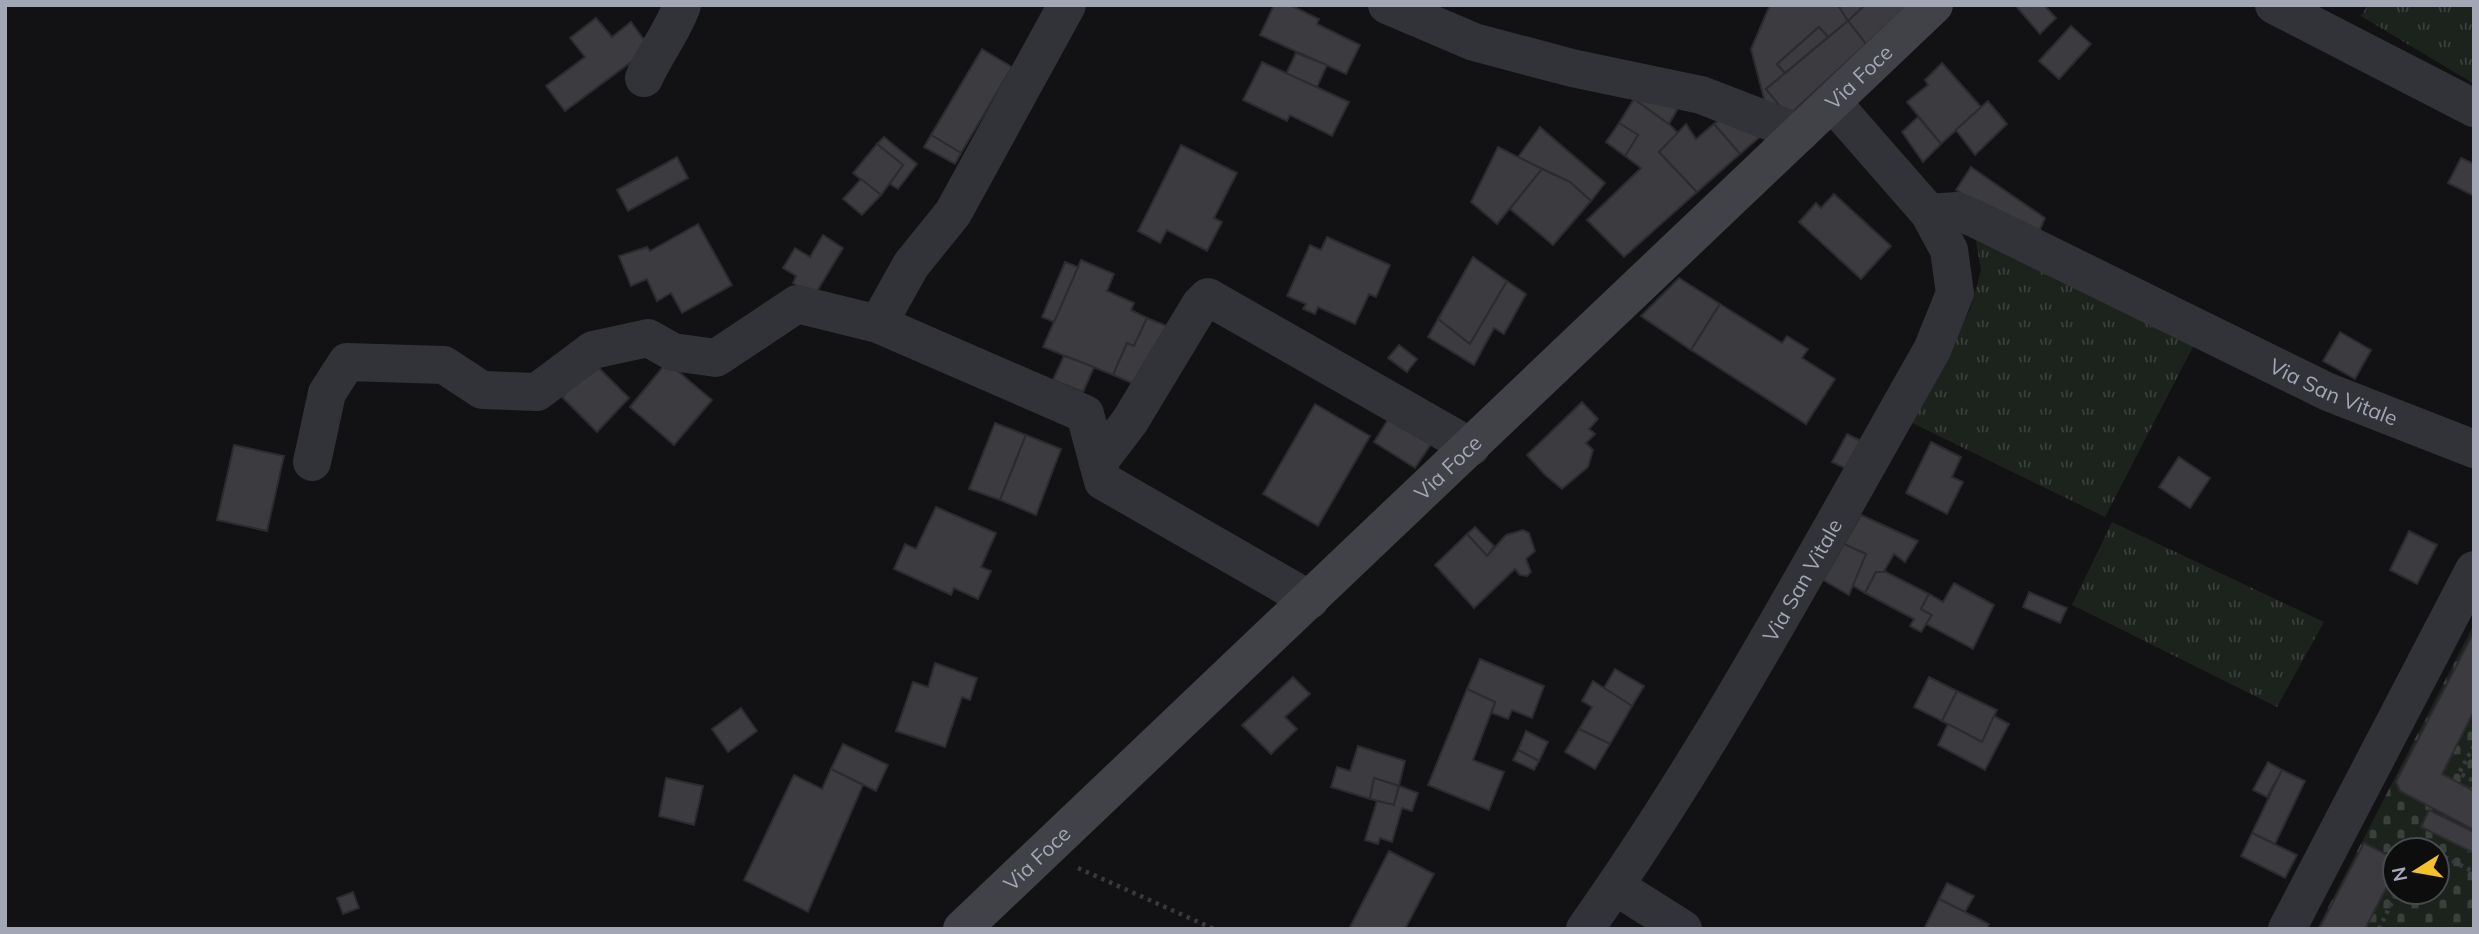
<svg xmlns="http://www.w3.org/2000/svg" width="2479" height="934" font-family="Mulish,sans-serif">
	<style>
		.grass { fill: url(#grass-tufts) }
		.cemetery { fill: url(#cemetery-stones); fill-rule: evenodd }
		.building { fill: #3c3b40; stroke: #2c2b2f; stroke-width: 2 }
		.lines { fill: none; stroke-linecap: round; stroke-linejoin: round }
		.path { stroke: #383a3f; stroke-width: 4.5; stroke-dasharray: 3.5 5; stroke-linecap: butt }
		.minor { stroke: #323338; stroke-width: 38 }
		.tertiary { stroke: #323338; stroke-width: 38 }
		.secondary { stroke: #404248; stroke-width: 38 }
		.labels { text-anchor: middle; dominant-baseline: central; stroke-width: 6; stroke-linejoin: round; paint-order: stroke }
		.street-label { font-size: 21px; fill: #a3a6b4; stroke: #0d0d0e }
	</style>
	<defs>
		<pattern id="grass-tufts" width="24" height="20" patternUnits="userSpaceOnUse" patternTransform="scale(1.75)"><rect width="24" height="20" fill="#1c231d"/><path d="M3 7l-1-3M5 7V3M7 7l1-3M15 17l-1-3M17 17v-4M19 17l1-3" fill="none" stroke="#3a403b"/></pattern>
		<pattern id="cemetery-stones" width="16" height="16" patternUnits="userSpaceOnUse" patternTransform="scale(1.75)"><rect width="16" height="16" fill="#1c231d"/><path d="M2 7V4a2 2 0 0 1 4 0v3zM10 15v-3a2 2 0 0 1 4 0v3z" fill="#3a403b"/></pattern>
	</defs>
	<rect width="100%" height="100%" fill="#121113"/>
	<g class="grass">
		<polygon points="2368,5 2474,5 2474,84 2361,16"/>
		<polygon points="1975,235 2197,339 2105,517 1908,421 1970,310 1981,270"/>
		<polygon points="2112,522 2324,622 2277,707 2072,605"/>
	</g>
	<path class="cemetery" d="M2474 624V929H2317ZM2395 850H2437V892H2395Z"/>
	<g class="building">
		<polygon points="1274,5 1290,5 1319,19 1317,24 1360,45 1346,74 1260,35"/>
		<polygon points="1770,5 1838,5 1848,21 1828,37 1819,27 1777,64 1785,73 1766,89 1788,116 1766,106 1751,49"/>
		<polygon points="1838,5 1865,5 1848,21"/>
		<polygon points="1865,5 1908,5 1866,44 1848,21"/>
		<polygon points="2015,5 2044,5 2056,18 2040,34"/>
		<polygon points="596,18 612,37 631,22 650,48 565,111 546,86 585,57 570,38"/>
		<polygon points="1848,21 1866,44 1788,116 1766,89"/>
		<polygon points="2071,26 2091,44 2059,79 2039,61"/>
		<polygon points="1819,27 1828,37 1785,73 1777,64"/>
		<polygon points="982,49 1012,67 961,153 931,135"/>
		<polygon points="1296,53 1327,65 1317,87 1286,74"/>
		<polygon points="1262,62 1349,102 1332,136 1290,115 1287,121 1243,100"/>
		<polygon points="1942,63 1981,107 1941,144 1907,102 1928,85 1925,80"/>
		<polygon points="1634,99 1669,124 1678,133 1659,152 1697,192 1624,257 1587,220 1641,168 1625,156 1638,135 1619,123"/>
		<polygon points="1634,99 1672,103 1677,110 1669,124"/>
		<polygon points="1988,101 2007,124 1975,155 1956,130"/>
		<polygon points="1727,113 1762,135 1740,154 1714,124"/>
		<polygon points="1918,117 1941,144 1923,162 1902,132"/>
		<polygon points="1619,123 1638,135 1625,156 1606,142"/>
		<polygon points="1686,124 1696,139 1714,124 1740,154 1697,192 1659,152"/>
		<polygon points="1540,127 1605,183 1591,201 1570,182 1518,157"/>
		<polygon points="931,135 961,153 955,164 924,147"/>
		<polygon points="884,137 917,164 898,189 890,184 903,165 877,144"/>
		<polygon points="877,144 903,165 881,195 853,173"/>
		<polygon points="1181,145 1237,173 1214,218 1222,222 1207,251 1167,230 1160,243 1138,231"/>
		<polygon points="1498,147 1542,169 1497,224 1471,202"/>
		<polygon points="677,157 688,178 628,211 617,190"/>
		<polygon points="2461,158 2474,164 2474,196 2448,183"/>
		<polygon points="1971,167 2045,218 2038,234 1989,211 1956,190"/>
		<polygon points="1542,169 1570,182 1591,201 1553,245 1510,209"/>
		<polygon points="861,179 881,195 862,215 843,199"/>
		<polygon points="1834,194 1891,246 1861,279 1799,222 1816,203 1821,208"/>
		<polygon points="698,224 732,285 682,313 671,293 657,301 647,279 631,286 619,256 647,247 650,251"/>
		<polygon points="823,235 843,248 814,296 793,283 796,276 783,268 795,248 810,257"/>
		<polygon points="1327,237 1390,265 1376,297 1369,294 1355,324 1318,307 1315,314 1303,309 1306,304 1287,296 1310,245 1321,250"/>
		<polygon points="1473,257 1507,281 1470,344 1438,319"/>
		<polygon points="1081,260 1114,274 1107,291 1134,303 1131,310 1147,318 1134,346 1127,343 1113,375 1043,347"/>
		<polygon points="1065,262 1078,267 1054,322 1042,317"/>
		<polygon points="1679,278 1720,304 1691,350 1641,316"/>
		<polygon points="1507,281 1526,294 1504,334 1494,328 1474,365 1428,337 1438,319 1470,344"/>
		<polygon points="1720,304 1782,343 1787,336 1808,349 1802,358 1835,379 1806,424 1691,350"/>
		<polygon points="1147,318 1167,326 1141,387 1113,375 1127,343 1134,346"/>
		<polygon points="2340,332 2371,350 2355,379 2323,361"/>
		<polygon points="1399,345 1417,359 1407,372 1388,358"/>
		<polygon points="1064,356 1094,367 1083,392 1053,380"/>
		<polygon points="667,362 712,400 674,445 630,407"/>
		<polygon points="595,364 629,398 597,432 562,397"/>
		<polygon points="1582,402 1598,419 1589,429 1595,434 1586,443 1593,450 1588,467 1562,489 1544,474 1527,455"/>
		<polygon points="1315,404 1370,436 1318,526 1263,494"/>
		<polygon points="1389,418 1431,444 1415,468 1374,442"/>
		<polygon points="995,423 1026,435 1000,500 969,489"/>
		<polygon points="1847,434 1861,441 1845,468 1832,462"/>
		<polygon points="1026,435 1061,449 1036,515 1000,500"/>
		<polygon points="1931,442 1961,457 1952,477 1963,482 1947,514 1906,493"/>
		<polygon points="234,445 284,456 267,531 217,520"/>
		<polygon points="2179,457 2210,478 2190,508 2159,487"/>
		<polygon points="936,507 996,533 981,567 991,571 978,599 954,588 951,595 894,569 905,544 916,549"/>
		<polygon points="1861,515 1918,541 1905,562 1894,554 1884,571 1886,572 1876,572 1865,593 1852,585 1866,554 1844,544"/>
		<polygon points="1475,527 1494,546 1487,556 1467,534"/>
		<polygon points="1523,530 1529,533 1535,551 1526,559 1531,572 1527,576 1520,575 1515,569 1474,608 1435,565 1467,534 1487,556 1506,535"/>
		<polygon points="2409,531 2437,545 2417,584 2390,570"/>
		<polygon points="1844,544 1866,554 1849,595 1823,580"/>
		<polygon points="1876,572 1886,572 1929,594 1921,609 1932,615 1921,632 1910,626 1914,619 1865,593"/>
		<polygon points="1954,583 1994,605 1973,649 1926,624 1932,615 1921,609 1929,594 1943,602"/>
		<polygon points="2029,592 2067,608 2060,623 2023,607"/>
		<polygon points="2474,632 2474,711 2442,774 2474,791 2474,830 2400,791 2396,782"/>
		<polygon points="1480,659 1544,686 1532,718 1512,710 1508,719 1492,713 1495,702 1467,689"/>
		<polygon points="935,663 977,678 970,700 962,697 945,747 896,731 913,682 928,687"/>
		<polygon points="1615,669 1644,686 1632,706 1604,688"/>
		<polygon points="1293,677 1310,694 1285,717 1297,729 1271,754 1242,725"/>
		<polygon points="1929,677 1957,691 1942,721 1914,707"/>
		<polygon points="1593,681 1632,706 1610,744 1579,729 1592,707 1582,701"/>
		<polygon points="1467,689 1495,702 1473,760 1504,772 1489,810 1428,785"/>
		<polygon points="1957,691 1997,710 1982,742 1942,721"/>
		<polygon points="741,708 757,731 728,752 712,729"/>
		<polygon points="1994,716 2009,724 1985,770 1938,745 1948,724 1982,742"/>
		<polygon points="1579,729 1610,744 1595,769 1565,752"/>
		<polygon points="1526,731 1548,742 1539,761 1518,750"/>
		<polygon points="843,744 888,765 876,791 831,769"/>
		<polygon points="1358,746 1405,761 1399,786 1374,778 1370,799 1331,787 1337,767 1350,771"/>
		<polygon points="1518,750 1539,761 1534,770 1513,760"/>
		<polygon points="2268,762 2282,770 2267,797 2253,790"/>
		<polygon points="831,769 863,785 808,912 744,880 794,775 822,789"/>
		<polygon points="2282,770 2305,781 2275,844 2252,833"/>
		<polygon points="666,778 703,786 694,825 659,816"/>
		<polygon points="1374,778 1399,786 1394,805 1370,799"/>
		<polygon points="1399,786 1418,793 1412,811 1402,808 1392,842 1380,838 1378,844 1365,840 1377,801 1394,805"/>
		<polygon points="2429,810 2474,832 2474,853 2421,827"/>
		<polygon points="2252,833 2297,855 2285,878 2241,856"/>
		<polygon points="2364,843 2395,859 2395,871 2365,929 2319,929"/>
		<polygon points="1389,851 1434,874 1405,929 1349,929"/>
		<polygon points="1947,883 1974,896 1965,912 1939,899"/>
		<polygon points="353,892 359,908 343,914 337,898"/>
		<polygon points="1939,899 1989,924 1987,929 1924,929"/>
	</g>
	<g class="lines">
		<g class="path">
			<polyline points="2474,746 2459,773 2474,781"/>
			<polyline points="2418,850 2420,845 2430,850"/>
			<polyline points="2437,853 2474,872"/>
			<polyline points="1078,868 1214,929"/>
			<polyline points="2379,929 2397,892"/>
		</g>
		<g class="minor">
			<polyline points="1387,5 1474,42 1572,68 1701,95 1800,133"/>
			<polyline points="2274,5 2474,108"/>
			<path d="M644 78C655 53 673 31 682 5"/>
			<path id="s1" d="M1929 213 1957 211 1976 219 2328 392 2474 449"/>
			<polyline points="878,324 911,265 953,213 1067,5"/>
			<polyline points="312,462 327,393 347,362 444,365 482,390 537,392 593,350 648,338 673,352 716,358 797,304 878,324 1085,414 1103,481 1310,600"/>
			<polyline points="1098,463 1130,421 1200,305 1208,297 1471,447"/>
			<polyline points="1615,886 1683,929"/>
			<polyline points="2287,929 2474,570"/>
		</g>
		<path class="tertiary" id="s2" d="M1585 929C1715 745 1821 545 1932 350L1955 293 1949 250 1929 213 1832 102"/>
		<path class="secondary" id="s3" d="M962 929 1934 5"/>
	</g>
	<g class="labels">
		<g class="street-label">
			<text stroke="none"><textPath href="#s3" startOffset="1237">Via Foce</textPath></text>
			<text stroke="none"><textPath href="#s1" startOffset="446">Via San Vitale</textPath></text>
			<text stroke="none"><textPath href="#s3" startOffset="670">Via Foce</textPath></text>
			<text stroke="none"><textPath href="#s2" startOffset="411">Via San Vitale</textPath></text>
			<text stroke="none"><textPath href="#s3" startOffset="103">Via Foce</textPath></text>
		</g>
	</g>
	<rect width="2479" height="934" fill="none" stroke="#a3a6b4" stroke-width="14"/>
	<g transform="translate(2416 871) rotate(259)"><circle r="33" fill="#0d0d0e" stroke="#494a50" stroke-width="2"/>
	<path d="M0-5L12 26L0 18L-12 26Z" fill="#f4c129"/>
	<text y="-10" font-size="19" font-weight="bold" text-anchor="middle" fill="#a3a6b4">N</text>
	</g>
</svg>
